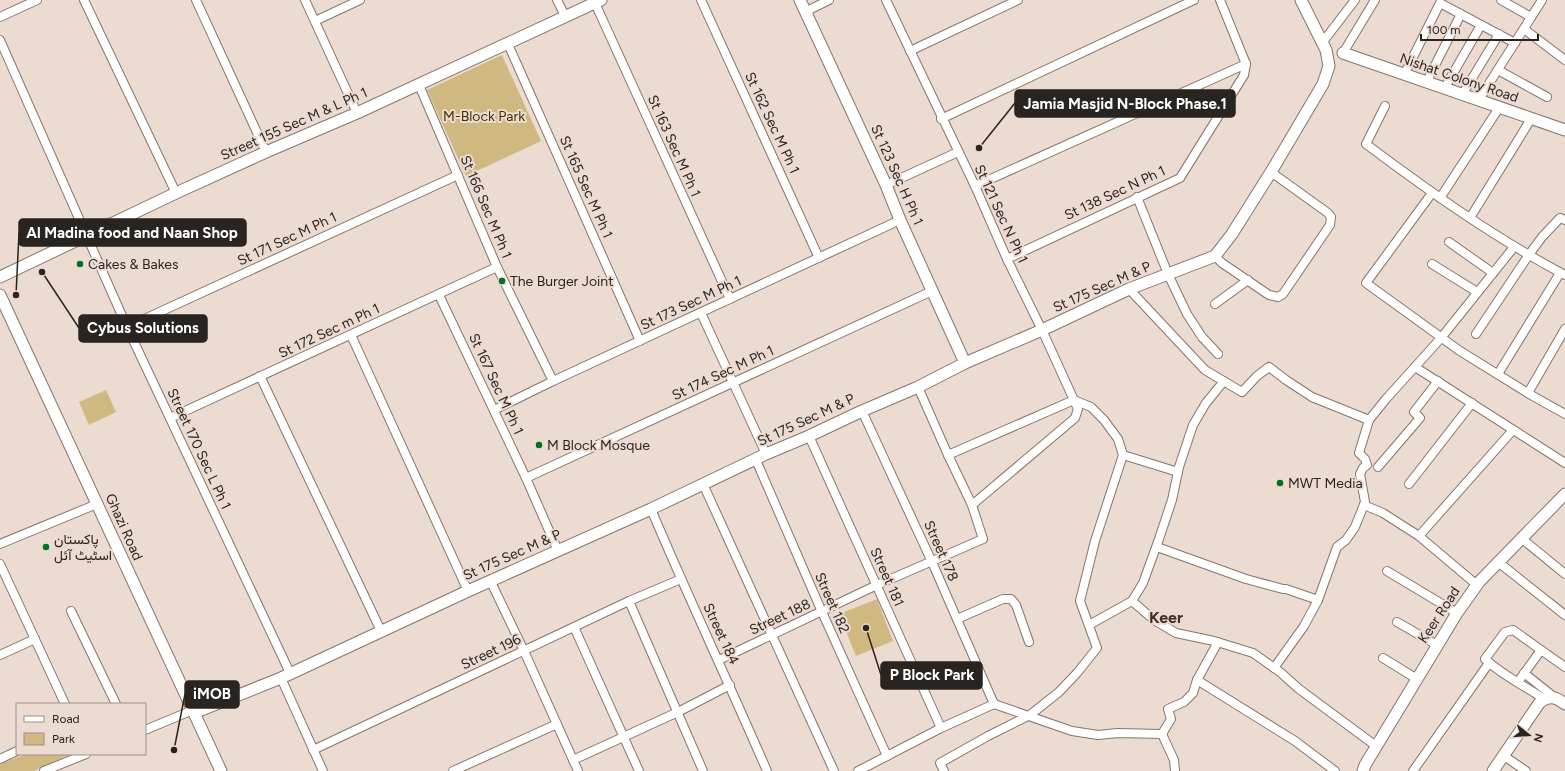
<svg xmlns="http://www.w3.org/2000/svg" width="1565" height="771" font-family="Figtree,Vazirmatn,sans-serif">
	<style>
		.green { fill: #d0b980 }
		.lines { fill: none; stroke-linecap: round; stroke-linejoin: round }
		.street-casing { stroke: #85756d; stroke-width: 10 }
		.secondary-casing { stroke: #85756d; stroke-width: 13 }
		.street { stroke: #fff; stroke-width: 8 }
		.secondary { stroke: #fff; stroke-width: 11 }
		.poi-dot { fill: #047021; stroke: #ecdbd1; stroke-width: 1.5 }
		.labels { text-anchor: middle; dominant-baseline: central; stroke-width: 4; stroke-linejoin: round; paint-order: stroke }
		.street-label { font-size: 14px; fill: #2a2420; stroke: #ecdbd1 }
		.park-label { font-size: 14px; fill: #3e2f05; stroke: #ecdbd1 }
		.poi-label { font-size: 14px; fill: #2a2420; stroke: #ecdbd1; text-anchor: start }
		.quarter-label { font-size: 16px; font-weight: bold; fill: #3d3029; stroke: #ecdbd1 }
		.leader { fill: none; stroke: #2a2420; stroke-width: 1.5 }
		.callout-dot { fill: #2a2420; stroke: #ecdbd1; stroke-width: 1.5 }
		.callout { fill: #2a2420; stroke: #2a2420; stroke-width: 1.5 }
		.callout-label { font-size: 15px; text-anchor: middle; font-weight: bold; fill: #fff }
	</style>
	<rect width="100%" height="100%" fill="#ecdbd1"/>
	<g class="green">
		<polygon points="502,55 541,141 466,176 427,90"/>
		<polygon points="106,390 116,412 89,425 79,402"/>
		<polygon points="877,599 893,641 856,656 839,614"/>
		<polygon points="27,754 70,754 34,771 0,771 0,764"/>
	</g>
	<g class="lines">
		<g class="street-casing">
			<g id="street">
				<polyline points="84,0 176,193"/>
				<polyline points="196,0 266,152"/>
				<polyline points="305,0 357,113"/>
				<polyline points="557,0 565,16"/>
				<polyline points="701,0 819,258"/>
				<polyline points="886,0 975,186 1007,259 1042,330 1078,409 1075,418 972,505"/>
				<polyline points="1220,0 1246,64"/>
				<polyline points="1501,0 1531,17"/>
				<polyline points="595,3 730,299"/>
				<polyline points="805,12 829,0"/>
				<polyline points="0,17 37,0"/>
				<polyline points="315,21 360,0"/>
				<polyline points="1524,29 1565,60"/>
				<polyline points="0,40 127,327 290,673"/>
				<polyline points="1322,43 1355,0"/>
				<polyline points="508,44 640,341"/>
				<polyline points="910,51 1018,0"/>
				<polyline points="1343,53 1375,0"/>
				<polyline points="1498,70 1547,97"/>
				<polyline points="1404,75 1440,3 1515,43"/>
				<polyline points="1426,83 1461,14"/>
				<polyline points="419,85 497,267 553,381"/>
				<polyline points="1444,89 1481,25"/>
				<polyline points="1462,95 1499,34"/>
				<polyline points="1478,101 1542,0"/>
				<path d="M1385 106 1366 144C1430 192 1495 238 1565 275"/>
				<polyline points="941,119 1194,0"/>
				<polyline points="886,185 958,152"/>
				<polyline points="975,186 1246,64"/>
				<polyline points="1432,193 1366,283 1460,351 1531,395 1565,414"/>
				<polyline points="1137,197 1168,274 1187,314 1202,337 1218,354"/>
				<polyline points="1440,198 1499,108"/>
				<polyline points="1470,218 1531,119"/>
				<polyline points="1449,242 1493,273"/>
				<polyline points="1215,256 1222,263 1269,295 1278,297 1283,294 1330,225 1331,217 1328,213 1271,172"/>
				<polyline points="1007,259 1180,178 1244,75 1246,64"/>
				<polyline points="1432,264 1477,292"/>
				<polyline points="1129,289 1205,370 1242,392 1257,376 1269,367 1286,380 1312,397 1369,420 1386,399 1441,338 1514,247"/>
				<polyline points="439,295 526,478 558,551"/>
				<polyline points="1215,304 1248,280"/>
				<polyline points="701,313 766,454"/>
				<polyline points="127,327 458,175"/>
				<polyline points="1476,334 1528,256 1542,237 1560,218 1565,220"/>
				<polyline points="351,335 468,591"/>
				<polyline points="1415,367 1565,463"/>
				<polyline points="1498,374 1560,273"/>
				<polyline points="260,376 381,631"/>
				<polyline points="1528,393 1565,329"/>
				<polyline points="494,410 553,381 900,220"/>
				<polyline points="862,411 932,562 994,704"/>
				<polyline points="170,418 497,267"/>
				<polyline points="809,436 941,728"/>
				<polyline points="1123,455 1178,472"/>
				<polyline points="756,460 822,612 887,756"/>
				<polyline points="1378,467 1420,418 1414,412 1438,381"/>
				<polyline points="526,478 932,291"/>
				<polyline points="703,484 834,771"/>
				<polyline points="1409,484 1472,403"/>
				<polyline points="1364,505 1383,513 1419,536 1477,585"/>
				<path d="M651 509C688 597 729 683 767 771"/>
				<polyline points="1419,536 1513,430"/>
				<polyline points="1521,538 1565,574"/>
				<polyline points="0,544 97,504"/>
				<polyline points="1157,547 1246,579 1283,589 1286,589 1318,600"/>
				<polyline points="1498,562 1565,615"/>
				<polyline points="0,564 65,704"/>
				<polyline points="1387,571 1457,613"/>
				<polyline points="491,582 524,651 578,771"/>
				<polyline points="629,601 703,771"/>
				<polyline points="1132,601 1154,620 1176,633 1214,641 1253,653 1280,672 1299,689 1376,746"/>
				<polyline points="71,611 116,704"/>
				<polyline points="957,619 1003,599 1011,599 1016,605 1029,642"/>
				<polyline points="1397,622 1437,645"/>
				<polyline points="1089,625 1132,601 1143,583 1159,539 1172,500 1179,467 1193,425 1206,403 1224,381"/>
				<polyline points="574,627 639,771"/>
				<polyline points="1541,650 1565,667"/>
				<polyline points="0,655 35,639"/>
				<polyline points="1383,658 1417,679"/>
				<polyline points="719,660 877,585 983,539 972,505 948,455 918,387"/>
				<polyline points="1274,668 1304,626 1318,600 1337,547 1346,540 1355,527 1365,502 1360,474 1363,468 1367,465 1365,459 1359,453 1369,420"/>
				<polyline points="1524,673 1554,697"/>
				<polyline points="281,678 323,771"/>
				<polyline points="1197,680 1295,741 1335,771"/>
				<path d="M1518 682 1541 650 1513 630 1505 632 1485 659C1502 675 1525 686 1544 699"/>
				<polyline points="994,704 1072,731 1098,735 1118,733 1162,734"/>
				<polyline points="145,730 193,710"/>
				<polyline points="1162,734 1171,719 1168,709 1184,702 1193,693 1197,680 1218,642"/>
				<polyline points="1162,734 1174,760 1175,771"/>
				<polyline points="313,750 629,601 681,579"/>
				<polyline points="1504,756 1526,771"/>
				<polyline points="0,759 17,751"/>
				<polyline points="573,760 678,712 730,685"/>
				<polyline points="44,771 86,754"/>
				<polyline points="453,771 557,724"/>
				<polyline points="858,771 941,728 994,704"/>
				<polyline points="944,771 940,763 988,736 1030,715 1059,692 1077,673 1097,648 1080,601 1095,541 1123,455 1118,439 1104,420 1091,407 1074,400 948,455"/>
				<polyline points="1413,771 1489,663"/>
			</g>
		</g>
		<g class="secondary-casing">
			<g id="secondary">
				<polyline points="800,0 886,185 900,220 965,363"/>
				<polyline points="1343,53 1565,130"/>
				<polyline points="0,277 176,193 266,152 357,113 601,0"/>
				<polyline points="0,295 221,771"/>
				<polyline points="194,713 281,678 468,591 651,509 766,454 809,436 862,411 918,387 965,363 1042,330 1129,289 1215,256 1232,234 1271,172 1323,84 1329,66 1326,50 1301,0"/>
				<polyline points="1363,771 1365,765 1457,613 1479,582 1565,494"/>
				<path d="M1493 771 1540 702C1550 695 1556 697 1565 704"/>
			</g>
		</g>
		<use href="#street" class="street"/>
		<use href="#secondary" class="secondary"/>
	</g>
	<g class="poi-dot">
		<circle cx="80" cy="264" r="4"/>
		<circle cx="502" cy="281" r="4"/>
		<circle cx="539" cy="445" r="4"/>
		<circle cx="1280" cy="483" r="4"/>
		<circle cx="46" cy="547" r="4"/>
	</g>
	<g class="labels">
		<g class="street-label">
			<text transform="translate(1459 78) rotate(19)">Nishat Colony Road</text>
			<text transform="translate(772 123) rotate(65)">St 162 Sec M Ph 1</text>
			<text transform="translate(294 124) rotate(-24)">Street 155 Sec M &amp; L Ph 1</text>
			<text transform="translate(674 146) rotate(66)">St 163 Sec M Ph 1</text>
			<text transform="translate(897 175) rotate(66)">St 123 Sec H Ph 1</text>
			<text transform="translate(586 187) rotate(66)">St 165 Sec M Ph 1</text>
			<text transform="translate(1115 193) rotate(-25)">St 138 Sec N Ph 1</text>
			<text transform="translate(486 207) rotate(67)">St 166 Sec M Ph 1</text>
			<text transform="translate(1001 214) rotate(65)">St 121 Sec N Ph 1</text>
			<text transform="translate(287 239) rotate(-25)">St 171 Sec M Ph 1</text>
			<text transform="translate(1102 287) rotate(-24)">St 175 Sec M &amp; P</text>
			<text transform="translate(691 303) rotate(-25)">St 173 Sec M Ph 1</text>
			<text transform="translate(329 331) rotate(-25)">St 172 Sec m Ph 1</text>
			<text transform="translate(723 373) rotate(-25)">St 174 Sec M Ph 1</text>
			<text transform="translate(496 384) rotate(65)">St 167 Sec M Ph 1</text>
			<text transform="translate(806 420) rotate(-25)">St 175 Sec M &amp; P</text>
			<text transform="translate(199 449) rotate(65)">Street 170 Sec L Ph 1</text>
			<text transform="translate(124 527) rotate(66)">Ghazi Road</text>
			<text transform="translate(941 551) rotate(66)">Street 178</text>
			<text transform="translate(512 555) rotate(-24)">St 175 Sec M &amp; P</text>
			<text transform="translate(887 577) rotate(66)">Street 181</text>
			<text transform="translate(832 603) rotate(66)">Street 182</text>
			<text transform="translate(1439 615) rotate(-57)">Keer Road</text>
			<text transform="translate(780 617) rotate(-25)">Street 188</text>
			<text transform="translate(721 634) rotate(65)">Street 184</text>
			<text transform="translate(491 652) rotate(-25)">Street 196</text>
		</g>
		<g class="park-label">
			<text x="484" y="116">M-Block Park</text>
		</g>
		<g class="poi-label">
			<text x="88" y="264">Cakes &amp; Bakes</text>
			<text x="510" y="281">The Burger Joint</text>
			<text x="547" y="445">M Block Mosque</text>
			<text x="1288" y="483">MWT Media</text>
			<text x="54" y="539">پاکستان<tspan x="54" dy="16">اسٹیٹ آئل</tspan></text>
		</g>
		<g class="quarter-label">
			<text x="1166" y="617">Keer</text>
		</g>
	</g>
	<path class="leader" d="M979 148L1015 103M16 295L19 233M42 272L79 328M866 628L881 675M174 750L185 694"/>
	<g class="callout-dot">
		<circle cx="979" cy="148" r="4"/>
		<circle cx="16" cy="295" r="4"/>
		<circle cx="42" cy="272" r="4"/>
		<circle cx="866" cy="628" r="4"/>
		<circle cx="174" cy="750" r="4"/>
	</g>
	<g class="callout">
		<rect x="1015" y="90" width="220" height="27" rx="4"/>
		<rect x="19" y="219" width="227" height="27" rx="4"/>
		<rect x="79" y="315" width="128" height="27" rx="4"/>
		<rect x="881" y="662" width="101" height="27" rx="4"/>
		<rect x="185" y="681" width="54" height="27" rx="4"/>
	</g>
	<g class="callout-label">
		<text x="1125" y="109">Jamia Masjid N-Block Phase.1</text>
		<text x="132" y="238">Al Madina food and Naan Shop</text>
		<text x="143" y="333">Cybus Solutions</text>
		<text x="932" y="680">P Block Park</text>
		<text x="212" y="699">iMOB</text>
	</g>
	<rect x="16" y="703" width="130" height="52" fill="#ecdbd1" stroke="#9e928a"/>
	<rect x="24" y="716" width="20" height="6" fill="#ffffff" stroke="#9e928a"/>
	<text x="52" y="723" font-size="12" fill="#2a2420">Road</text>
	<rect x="24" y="733" width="20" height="12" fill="#d0b980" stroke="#9e928a"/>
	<text x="52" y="743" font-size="12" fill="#2a2420">Park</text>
	<g transform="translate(1529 735) rotate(107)" stroke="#ecdbd1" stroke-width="3" paint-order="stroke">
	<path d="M0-3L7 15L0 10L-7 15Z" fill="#2a2420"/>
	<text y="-6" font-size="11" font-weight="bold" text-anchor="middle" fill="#2a2420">N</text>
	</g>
	<path d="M1421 34v6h117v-6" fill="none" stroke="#2a2420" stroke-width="2"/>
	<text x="1427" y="34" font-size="12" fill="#2a2420" stroke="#ecdbd1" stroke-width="3" paint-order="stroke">100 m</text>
</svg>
